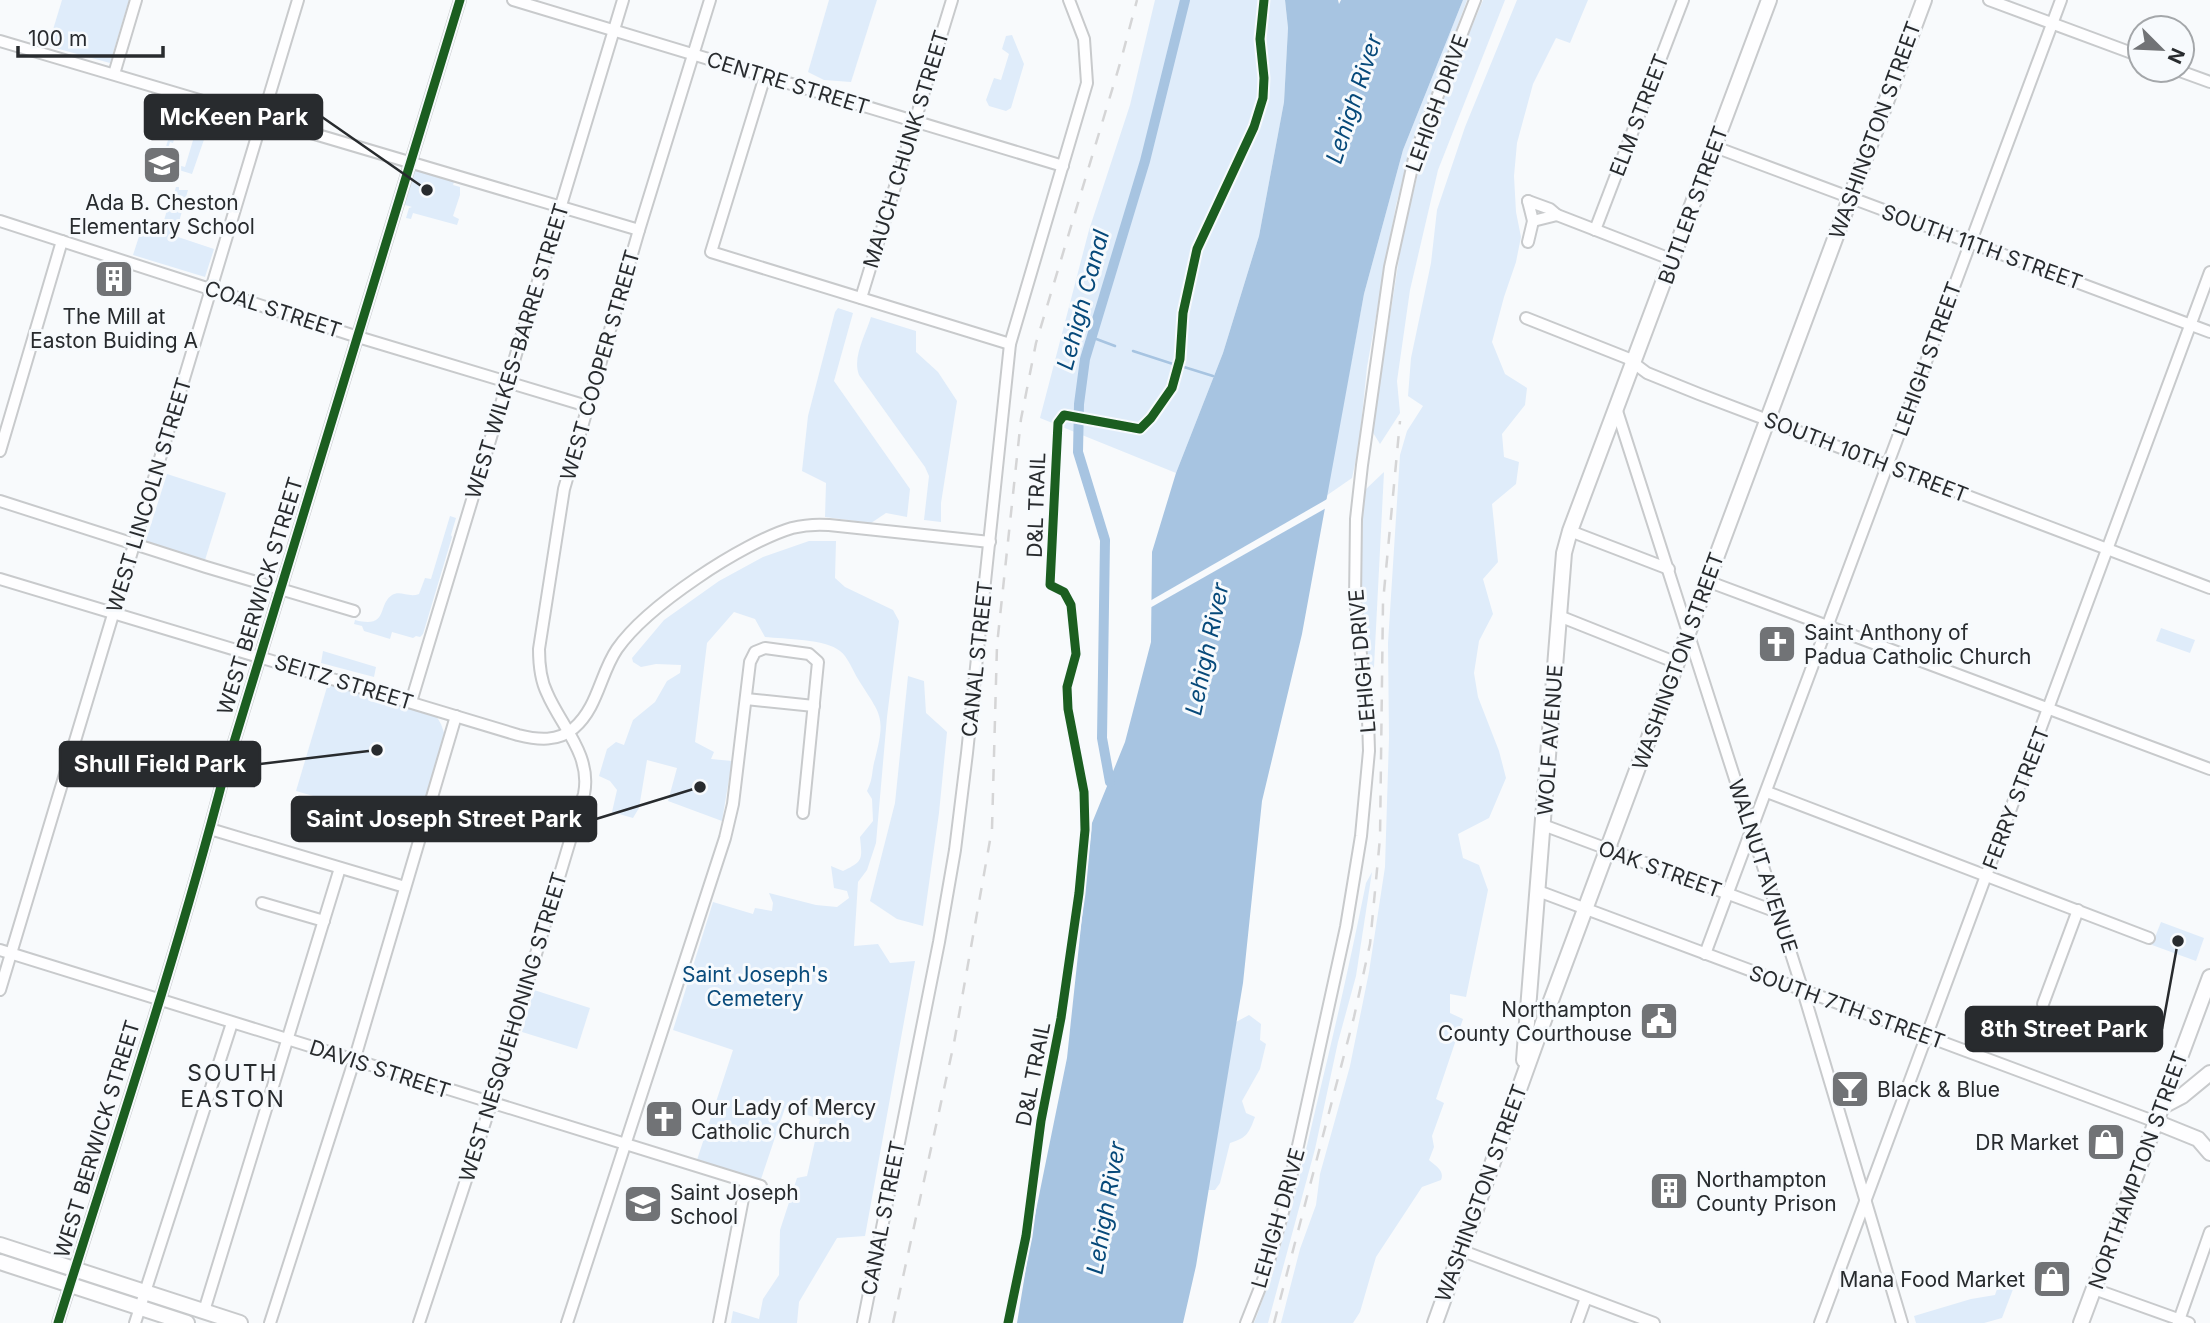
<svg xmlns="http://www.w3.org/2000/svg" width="2210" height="1323" font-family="Inter,sans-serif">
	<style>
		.green { fill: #dfecfa }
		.water { fill: #a7c4e1 }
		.pier { fill: #f8fafc }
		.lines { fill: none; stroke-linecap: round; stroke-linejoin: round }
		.stream { stroke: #a7c4e1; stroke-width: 2.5 }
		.canal { stroke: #a7c4e1; stroke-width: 10 }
		.minor-casing { stroke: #c8cacc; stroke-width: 14 }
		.major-casing { stroke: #c8cacc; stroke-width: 18 }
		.minor { stroke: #fefeff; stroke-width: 10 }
		.major { stroke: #fefeff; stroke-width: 14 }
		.rail { stroke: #d5d5d6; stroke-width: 2.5; stroke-dasharray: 12 12; stroke-linecap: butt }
		.cycleway-casing { stroke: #f7fafd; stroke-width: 13 }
		.cycleway { stroke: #1b5e20; stroke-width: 9 }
		.labels { text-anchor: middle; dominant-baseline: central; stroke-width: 6; stroke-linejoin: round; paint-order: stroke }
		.street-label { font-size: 21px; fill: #282b2e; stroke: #f7fafd }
		.poi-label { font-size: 21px; fill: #282b2e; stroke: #f7fafd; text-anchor: start }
		.park-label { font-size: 21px; fill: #094b7c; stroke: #f7fafd }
		.water-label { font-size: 23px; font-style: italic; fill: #06497a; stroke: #f7fafd }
		.neighbourhood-label { font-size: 23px; letter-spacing: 2px; fill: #282b2e; stroke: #f7fafd }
		.leader { fill: none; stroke: #282b2e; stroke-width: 2.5 }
		.callout-dot { fill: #282b2e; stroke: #f7fafd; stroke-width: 2.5 }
		.callout { fill: #282b2e; stroke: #282b2e; stroke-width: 2.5 }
		.callout-label { font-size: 23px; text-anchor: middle; font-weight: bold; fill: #fff }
	</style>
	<rect width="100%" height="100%" fill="#f8fafc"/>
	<g class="green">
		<polygon points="62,0 129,0 110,63 48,46"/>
		<polygon points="829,0 877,0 851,82 824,80 808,72"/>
		<polygon points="1155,0 1285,0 1288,28 1284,102 1259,236 1223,353 1176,473 1040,418 1089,230 1130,105"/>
		<polygon points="1463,0 1467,0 1408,160 1396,205 1367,367 1359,445 1352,478 1326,496 1364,294 1403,150"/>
		<polygon points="1483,0 1505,0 1438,170 1410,290 1397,381 1400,413 1380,444 1372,431 1403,233 1422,158 1452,75"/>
		<path d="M1517 0H1588L1570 43 1556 38 1533 84 1517 143 1514 176 1516 212 1521 237 1516 262 1504 297 1492 342 1505 374 1527 388 1525 405 1502 434 1504 457 1519 462 1516 484 1492 504 1498 562 1483 579 1493 614 1479 641 1474 673 1478 697 1499 751 1506 778 1489 818 1458 834 1463 858 1479 865 1488 890 1466 997 1450 994V1013L1463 1019 1436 1099 1444 1103 1432 1136 1434 1147 1429 1160C1435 1166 1445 1170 1441 1180L1422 1187 1376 1257 1360 1312 1353 1323H1281L1300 1249 1316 1205 1320 1174 1350 1066 1369 972 1385 867 1389 738 1388 643 1400 455 1407 431 1423 406 1408 396 1411 358 1431 263 1437 210 1465 127Z"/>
		<polygon points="1012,35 1024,64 1011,108 1006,111 989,106 986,100 994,78 1001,80 1009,54 1002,49 1006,36"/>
		<polygon points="179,103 227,118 221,135 207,131 192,174 169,167 170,163 185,167 197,127 179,123 173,143 170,142 164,161 162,160"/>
		<polygon points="411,162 456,176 453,185 460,187 460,195 453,216 459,219 457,225 413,213 411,219 406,218 409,208 412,207 398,203"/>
		<polygon points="176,187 179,187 179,190 188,190 175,236 214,249 205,277 133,255 145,218 163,224 171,196 173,197"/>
		<polygon points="838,308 853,313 834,381 910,489 907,517 886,513 871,523 825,517 826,483 802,471 808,416 835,312"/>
		<path d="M871 317 916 331V352L938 372 957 401 941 503V522L924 520 929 476 925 467 859 375C852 357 866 334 871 317Z"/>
		<polygon points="1384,472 1374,667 1370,670 1360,594 1364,491"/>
		<polygon points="167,474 226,493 205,560 145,543"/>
		<path d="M450 516 456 518 451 535 452 537 423 634 420 637 416 636 413 638 392 632 390 639 364 631 362 626 354 624 355 620C389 629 377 605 392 595 400 590 409 598 419 594L425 578 431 579Z"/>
		<path d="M809 541H836L835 578 845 587 893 610 899 621 887 717 876 843 867 870 858 882 854 946 878 944 890 963 915 961 865 1236 837 1238 799 1302 797 1323H731L733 1311 759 1319 763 1299 779 1275 780 1230 797 1178 807 1176 820 1119 785 1108 760 1182 696 1163 733 1050 673 1030 713 902 753 914 755 908 772 911 773 903 769 893 816 905 837 907 849 898 847 891 834 888 831 866 843 871C864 861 862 859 860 837L873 821 872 799 867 791C874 776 871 773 875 759 886 715 881 716 858 679 853 671 848 657 840 651 826 639 784 639 765 637L755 619 734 612 707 643 695 742 714 752 711 759 732 761 722 821 668 801 677 768 647 760 639 808 633 818 612 812 617 790 610 781 599 776 607 749 616 742 624 745 633 720 655 702 667 681 680 673 681 665 656 664 641 667 633 662 632 658 664 620 719 581 763 557Z"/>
		<polygon points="2161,628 2195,640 2190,653 2156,641"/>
		<polygon points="323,651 376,667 374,677 321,663"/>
		<polygon points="908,676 924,681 926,713 947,732 939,813 923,926 897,919 870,901 895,803"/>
		<polygon points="330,677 435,714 441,724 448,744 423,828 296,791"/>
		<path d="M1372 872 1356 976 1338 1042 1315 1149 1268 1323H1254C1281 1253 1299 1181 1316 1107 1334 1033 1351 958 1366 883Z"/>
		<polygon points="2161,922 2204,938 2196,961 2152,945"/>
		<polygon points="534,990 590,1008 577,1049 522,1032"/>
		<path d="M1249 1015 1261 1024 1260 1040 1266 1044 1260 1069 1242 1101 1246 1113 1255 1117C1249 1133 1247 1138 1230 1143L1220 1183 1215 1190H1208L1236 1022Z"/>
		<polygon points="1992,1276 2015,1284 2002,1318 1984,1323 1916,1323 1914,1316 1971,1299 1995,1295 1997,1289 1989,1285"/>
	</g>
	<polygon class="water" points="1285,0 1338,0 1339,4 1341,0 1463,0 1403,150 1364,294 1302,634 1262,801 1243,983 1196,1266 1183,1323 1017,1323 1033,1225 1067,1058 1092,823 1125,742 1151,642 1152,552 1176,473 1223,353 1259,236 1284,102 1288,28"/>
	<polygon class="pier" points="1329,498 1328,507 1148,609 1148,602"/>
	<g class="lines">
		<g class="stream">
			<polyline points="1091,337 1115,346"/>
			<polyline points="1133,351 1173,364"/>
			<polyline points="1184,367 1213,376"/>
		</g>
		<polyline class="canal" points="1110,782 1102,738 1105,540 1078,452 1079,404 1085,359 1145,161 1185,0"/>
		<g class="minor-casing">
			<g id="minor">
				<polyline points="513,0 1063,166"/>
				<polyline points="1989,0 2140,56"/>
				<polyline points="0,41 639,230"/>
				<polyline points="2177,70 2210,82"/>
				<polyline points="114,74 136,0"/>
				<polyline points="765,76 711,252 1010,344"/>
				<polyline points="1715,147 2210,332"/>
				<polyline points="1528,201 1550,209 1557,215 1533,221"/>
				<polyline points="1557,215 1673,260"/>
				<polyline points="0,221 358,337 587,406"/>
				<polyline points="1595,230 1683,0"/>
				<polyline points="1528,242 1533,221 1528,201"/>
				<polyline points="861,298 952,0"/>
				<polyline points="1526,318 1627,358 1647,373 1699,394 2210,588"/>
				<polyline points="1617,411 1803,991 1902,1323"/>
				<polyline points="0,451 62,241"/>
				<polyline points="0,501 206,567 354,611"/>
				<polyline points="1570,531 1669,569"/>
				<path d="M0 579 518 735C538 740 558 742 574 728 598 707 600 674 617 649 647 606 742 543 792 528 804 525 816 524 829 525L990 542"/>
				<polyline points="1707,581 2210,769"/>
				<polyline points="1559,616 1677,663"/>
				<polyline points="746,699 814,706"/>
				<polyline points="411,702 623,0"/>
				<polyline points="1767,792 2149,938"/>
				<polyline points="1543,825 1777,912"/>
				<polyline points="210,829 405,887"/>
				<polyline points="1538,891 2156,1122"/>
				<polyline points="262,903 324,921"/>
				<polyline points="0,950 761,1186"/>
				<polyline points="1705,954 2061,0"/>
				<polyline points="0,990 298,0"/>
				<polyline points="2043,1004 2078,910"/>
				<polyline points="1460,1250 1654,1323"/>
				<polyline points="2094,1289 2189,1323"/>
				<polyline points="204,1311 340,868"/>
				<path d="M58 1323C115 1141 176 959 224 775L460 0"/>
				<polyline points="135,1323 232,1023"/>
				<polyline points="270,1323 354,1061 456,716"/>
				<path d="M419 1323 491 1104 584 794C592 755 561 726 547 693 540 679 539 664 539 649L564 489 639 230 710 0"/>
				<polyline points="567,1323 725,838 733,804 750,662 755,652 765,648 809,654 818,662 803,813"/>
				<polyline points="719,1323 746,1183"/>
				<polyline points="863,1323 939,942 955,850 967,753 1010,344 1087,83 1084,39 1069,0"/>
				<polyline points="1246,1323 1265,1275 1285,1205 1346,927 1361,836 1369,751 1368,718 1355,600 1356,519 1362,465 1390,267 1415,154 1475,0"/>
				<polyline points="1577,1323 1586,1298"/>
				<polyline points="1820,1323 2210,272"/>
				<polyline points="2178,1323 2210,1232"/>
			</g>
		</g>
		<g class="major-casing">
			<g id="major">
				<polyline points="1524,1060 1564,553 1570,531 1769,0"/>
				<polyline points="2161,1107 2182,1096 2210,1073"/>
				<polyline points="2156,1122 2198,1139 2210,1153"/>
				<polyline points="0,1245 240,1323"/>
				<polyline points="0,1262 187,1323"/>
				<polyline points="1435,1323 1549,1006 1924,0"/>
				<polyline points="2081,1323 2210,977"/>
			</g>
		</g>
		<use href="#minor" class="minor"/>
		<use href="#major" class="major"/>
		<g class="rail">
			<polyline points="893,1323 954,1043 992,829 997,645 1021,419 1036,343 1121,60 1137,0"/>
			<polyline points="1274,1323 1354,1017 1370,944 1380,838 1383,602 1400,421"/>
		</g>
		<g class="cycleway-casing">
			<g id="cycleway">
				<path d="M58 1323C115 1141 176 959 224 775L460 0"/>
				<polyline points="1008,1323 1026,1236 1041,1121 1061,1018 1079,893 1085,830 1084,792 1068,709 1067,687 1076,654 1071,605 1064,592 1050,585 1058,423 1064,415 1140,429 1151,418 1172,388 1180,359 1183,313 1197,249 1254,127 1263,98 1264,78 1260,39 1264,0"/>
			</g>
		</g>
		<use href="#cycleway" class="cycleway"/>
	</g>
	<defs>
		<g id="school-square" transform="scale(2.0125)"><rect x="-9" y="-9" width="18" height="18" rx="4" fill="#717376" stroke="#f7fafd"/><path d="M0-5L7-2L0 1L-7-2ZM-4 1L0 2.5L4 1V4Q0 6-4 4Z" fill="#fff"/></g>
		<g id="building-square" transform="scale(2.0125)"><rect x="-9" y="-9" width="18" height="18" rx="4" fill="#717376" stroke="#f7fafd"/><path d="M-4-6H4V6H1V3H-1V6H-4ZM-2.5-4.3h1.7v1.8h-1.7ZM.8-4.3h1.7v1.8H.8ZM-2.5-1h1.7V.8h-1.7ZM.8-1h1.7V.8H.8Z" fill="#fff"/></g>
		<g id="church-square" transform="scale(2.0125)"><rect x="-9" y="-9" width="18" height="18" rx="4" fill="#717376" stroke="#f7fafd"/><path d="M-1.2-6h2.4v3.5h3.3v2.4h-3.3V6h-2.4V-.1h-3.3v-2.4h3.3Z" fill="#fff"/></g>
		<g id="civic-square" transform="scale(2.0125)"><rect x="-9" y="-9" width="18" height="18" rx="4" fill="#717376" stroke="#f7fafd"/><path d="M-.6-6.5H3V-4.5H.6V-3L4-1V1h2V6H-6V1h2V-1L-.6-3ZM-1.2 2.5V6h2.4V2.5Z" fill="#fff"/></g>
		<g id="bar-square" transform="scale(2.0125)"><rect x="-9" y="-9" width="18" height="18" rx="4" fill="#717376" stroke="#f7fafd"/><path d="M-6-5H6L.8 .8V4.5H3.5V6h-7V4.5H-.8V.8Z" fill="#fff"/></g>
		<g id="shop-square" transform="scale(2.0125)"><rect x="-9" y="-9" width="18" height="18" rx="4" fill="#717376" stroke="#f7fafd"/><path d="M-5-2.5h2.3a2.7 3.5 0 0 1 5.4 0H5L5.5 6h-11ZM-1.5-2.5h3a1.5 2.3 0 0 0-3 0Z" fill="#fff"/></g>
	</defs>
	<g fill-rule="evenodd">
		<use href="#school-square" x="162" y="165"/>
		<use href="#building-square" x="114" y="279"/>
		<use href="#church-square" x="1777" y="644"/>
		<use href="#civic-square" x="1659" y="1021"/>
		<use href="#bar-square" x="1850" y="1089"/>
		<use href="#church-square" x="664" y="1119"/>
		<use href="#shop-square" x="2106" y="1142"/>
		<use href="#building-square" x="1669" y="1191"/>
		<use href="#school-square" x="643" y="1204"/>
		<use href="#shop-square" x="2052" y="1279"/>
	</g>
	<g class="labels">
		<g class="street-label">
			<text transform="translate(788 83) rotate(17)">CENTRE STREET</text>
			<text transform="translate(1437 103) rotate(-70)">LEHIGH DRIVE</text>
			<text transform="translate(1639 115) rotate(-69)">ELM STREET</text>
			<text transform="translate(1875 130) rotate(-70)">WASHINGTON STREET</text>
			<text transform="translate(906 149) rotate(-73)">MAUCH CHUNK STREET</text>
			<text transform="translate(1693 205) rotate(-70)">BUTLER STREET</text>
			<text transform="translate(1982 247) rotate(20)">SOUTH 11TH STREET</text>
			<text transform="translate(273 309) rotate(18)">COAL STREET</text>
			<text transform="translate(517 351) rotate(-73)">WEST WILKES-BARRE STREET</text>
			<text transform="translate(1927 359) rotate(-70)">LEHIGH STREET</text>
			<text transform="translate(600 365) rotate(-74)">WEST COOPER STREET</text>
			<text transform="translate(1866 457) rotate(21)">SOUTH 10TH STREET</text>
			<text transform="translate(149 495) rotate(-73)">WEST LINCOLN STREET</text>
			<text transform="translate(1036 505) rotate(-88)">D&amp;L TRAIL</text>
			<text transform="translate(260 596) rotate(-73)">WEST BERWICK STREET</text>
			<text transform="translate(977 659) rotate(-84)">CANAL STREET</text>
			<text transform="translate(1362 661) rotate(-95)">LEHIGH DRIVE</text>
			<text transform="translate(1678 661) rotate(-70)">WASHINGTON STREET</text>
			<text transform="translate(344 682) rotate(17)">SEITZ STREET</text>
			<text transform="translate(1550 740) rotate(-86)">WOLF AVENUE</text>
			<text transform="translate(2016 798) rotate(-69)">FERRY STREET</text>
			<text transform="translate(1763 866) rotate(72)">WALNUT AVENUE</text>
			<text transform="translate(1660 869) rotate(20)">OAK STREET</text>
			<text transform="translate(1847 1007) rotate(20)">SOUTH 7TH STREET</text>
			<text transform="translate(513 1027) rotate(-73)">WEST NESQUEHONING STREET</text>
			<text transform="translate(380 1069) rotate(18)">DAVIS STREET</text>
			<text transform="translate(1033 1074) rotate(-79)">D&amp;L TRAIL</text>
			<text transform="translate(97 1139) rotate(-73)">WEST BERWICK STREET</text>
			<text transform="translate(2138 1170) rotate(-70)">NORTHAMPTON STREET</text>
			<text transform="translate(1481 1193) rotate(-70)">WASHINGTON STREET</text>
			<text transform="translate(883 1218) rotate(-79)">CANAL STREET</text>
			<text transform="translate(1278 1218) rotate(-74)">LEHIGH DRIVE</text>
		</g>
		<g class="poi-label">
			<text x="162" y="202" text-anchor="middle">Ada B. Cheston<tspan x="162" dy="24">Elementary School</tspan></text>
			<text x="114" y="316" text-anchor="middle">The Mill at<tspan x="114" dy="24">Easton Buiding A</tspan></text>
			<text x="1804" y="632">Saint Anthony of<tspan x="1804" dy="24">Padua Catholic Church</tspan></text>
			<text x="1632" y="1009" text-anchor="end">Northampton<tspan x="1632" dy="24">County Courthouse</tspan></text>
			<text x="1877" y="1089">Black &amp; Blue</text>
			<text x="691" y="1107">Our Lady of Mercy<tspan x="691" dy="24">Catholic Church</tspan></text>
			<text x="2079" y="1142" text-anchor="end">DR Market</text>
			<text x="1696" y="1179">Northampton<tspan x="1696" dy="24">County Prison</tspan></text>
			<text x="670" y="1192">Saint Joseph<tspan x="670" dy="24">School</tspan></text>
			<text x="2025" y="1279" text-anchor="end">Mana Food Market</text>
		</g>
		<g class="park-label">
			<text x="755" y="974">Saint Joseph's<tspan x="755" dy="24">Cemetery</tspan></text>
		</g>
		<g class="water-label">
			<text transform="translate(1354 99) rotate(-72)">Lehigh River</text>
			<text transform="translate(1083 300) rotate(-75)">Lehigh Canal</text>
			<text transform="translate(1207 649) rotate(-78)">Lehigh River</text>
			<text transform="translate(1106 1208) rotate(-80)">Lehigh River</text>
		</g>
		<g class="neighbourhood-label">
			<text x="233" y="1073">SOUTH<tspan x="233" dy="26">EASTON</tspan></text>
		</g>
	</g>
	<path class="leader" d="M427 190L322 117M377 750L260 764M700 787L596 819M2178 941L2162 1029"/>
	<g class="callout-dot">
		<circle cx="427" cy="190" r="7"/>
		<circle cx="377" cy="750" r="7"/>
		<circle cx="700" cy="787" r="7"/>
		<circle cx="2178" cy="941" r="7"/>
	</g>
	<g class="callout">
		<rect x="145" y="95" width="177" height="44" rx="7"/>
		<rect x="60" y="742" width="200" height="44" rx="7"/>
		<rect x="292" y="797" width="304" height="44" rx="7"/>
		<rect x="1966" y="1007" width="196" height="44" rx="7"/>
	</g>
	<g class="callout-label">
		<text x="234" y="125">McKeen Park</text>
		<text x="160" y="772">Shull Field Park</text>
		<text x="444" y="827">Saint Joseph Street Park</text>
		<text x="2064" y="1037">8th Street Park</text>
	</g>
	<g transform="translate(2161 49) rotate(114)"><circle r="33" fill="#f7fafd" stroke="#a4a7aa" stroke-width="2"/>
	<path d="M0-5L12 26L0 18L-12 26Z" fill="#717376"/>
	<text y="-10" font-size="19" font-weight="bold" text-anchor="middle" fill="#282b2e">N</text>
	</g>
	<path d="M18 46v10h145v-10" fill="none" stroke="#282b2e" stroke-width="3.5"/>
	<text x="28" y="46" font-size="21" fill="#282b2e" stroke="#f7fafd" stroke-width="5" paint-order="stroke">100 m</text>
</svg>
